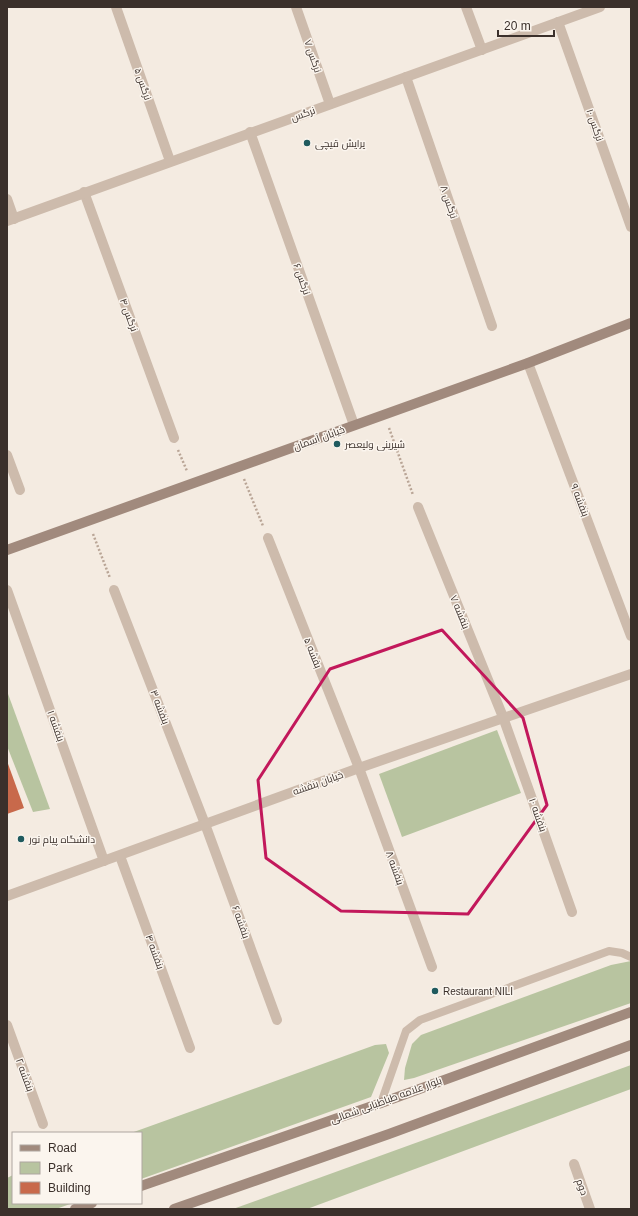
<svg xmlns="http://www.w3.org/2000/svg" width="638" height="1216" font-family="Helvetica,Cairo,sans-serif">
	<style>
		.green { fill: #b8c4a0 }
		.building { fill: #c8694b }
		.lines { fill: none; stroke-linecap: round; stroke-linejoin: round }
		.path { stroke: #b9a596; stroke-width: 2.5; stroke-dasharray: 2 2; stroke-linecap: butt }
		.lane { stroke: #cdbbac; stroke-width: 8 }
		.street { stroke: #cdbbac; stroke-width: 10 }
		.secondary { stroke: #a18a7d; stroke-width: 10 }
		.marked { fill: none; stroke: #c2185b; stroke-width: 3; stroke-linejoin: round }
		.poi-dot { fill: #1f5a5e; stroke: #fbf5ee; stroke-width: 1.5 }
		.labels { text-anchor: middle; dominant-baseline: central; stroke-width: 3; stroke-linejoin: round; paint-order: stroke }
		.street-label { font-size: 10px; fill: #3b302b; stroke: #fbf5ee }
		.poi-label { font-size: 10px; fill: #3b302b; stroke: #fbf5ee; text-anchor: start }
	</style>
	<rect width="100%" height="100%" fill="#f4ebe1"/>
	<g class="green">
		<polygon points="7,691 50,809 33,812 7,746"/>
		<polygon points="497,730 521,793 402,837 379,774"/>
		<polygon points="631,961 631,1003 414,1078 404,1080 405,1068 412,1044 421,1035 611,965"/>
		<polygon points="386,1044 389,1053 371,1097 141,1179 141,1133 131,1133 375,1045"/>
		<polygon points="631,1065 631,1089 307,1209 233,1209"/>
		<polygon points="13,1175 13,1203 73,1203 56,1209 7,1209 7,1178"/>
	</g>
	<polygon class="building" points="7,761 24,808 7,814"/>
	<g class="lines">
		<g class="path">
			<polyline points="389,428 413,495"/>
			<polyline points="178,450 187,471"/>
			<polyline points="244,479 263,526"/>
			<polyline points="93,534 110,578"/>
		</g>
		<polyline class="lane" points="381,1103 406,1031 420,1020 609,951 622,953 631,957"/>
		<g class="street">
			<polyline points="116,7 170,161"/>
			<polyline points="296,7 330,104"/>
			<polyline points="466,7 482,50"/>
			<polyline points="558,22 631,227"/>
			<polyline points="406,77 492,326"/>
			<polyline points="250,132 354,425"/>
			<polyline points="84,192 174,438"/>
			<polyline points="7,199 14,219"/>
			<polyline points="7,221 600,7"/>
			<polyline points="528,363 631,636"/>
			<polyline points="7,455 20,490"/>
			<polyline points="418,507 503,717 572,912"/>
			<polyline points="268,538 359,768 432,967"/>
			<polyline points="7,590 104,861"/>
			<polyline points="114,590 205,824 277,1020"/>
			<polyline points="120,856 190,1048"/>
			<polyline points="7,896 359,768 631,674"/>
			<polyline points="7,1025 43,1124"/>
			<polyline points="574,1164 590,1209"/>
		</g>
		<g class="secondary">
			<polyline points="7,550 528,363 631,323"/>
			<polyline points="141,1186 381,1103 631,1012"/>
			<polyline points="75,1209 92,1203"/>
			<polyline points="174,1209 389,1134 631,1045"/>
		</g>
	</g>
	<path class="marked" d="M442 630 523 718 547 805 468 914 341 911 266 858 258 780 330 669Z"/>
	<g class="poi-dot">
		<circle cx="307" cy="143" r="4"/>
		<circle cx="337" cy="444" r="4"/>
		<circle cx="21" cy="839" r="4"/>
		<circle cx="435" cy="991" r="4"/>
	</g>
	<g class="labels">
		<g class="street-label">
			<text transform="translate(313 56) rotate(71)">نرگس ۷</text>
			<text transform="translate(143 84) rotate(71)">نرگس ۵</text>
			<text transform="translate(303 114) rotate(-20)">نرگس</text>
			<text transform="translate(595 125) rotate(71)">نرگس ۱۰</text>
			<text transform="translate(449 202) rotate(71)">نرگس ۸</text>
			<text transform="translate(302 279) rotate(70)">نرگس ۶</text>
			<text transform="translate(129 315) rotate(70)">نرگس ۴</text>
			<text transform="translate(319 438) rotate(-20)">خیابان آسمان</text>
			<text transform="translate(580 500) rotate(69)">بنفشه ۹</text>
			<text transform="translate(460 612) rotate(68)">بنفشه ۷</text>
			<text transform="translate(313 653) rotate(68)">بفشه ۵</text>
			<text transform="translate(160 707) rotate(69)">بنفشه ۳</text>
			<text transform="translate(56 726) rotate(70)">بنفشه ۱</text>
			<text transform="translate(318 783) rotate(-20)">خیابان بنفشه</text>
			<text transform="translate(538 815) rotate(70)">بنفشه ۱۰</text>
			<text transform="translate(395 868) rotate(70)">بنفشه ۸</text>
			<text transform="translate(241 922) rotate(70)">بنفشه ۶</text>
			<text transform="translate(155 952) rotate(70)">بنفشه ۴</text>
			<text transform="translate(25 1075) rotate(70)">بنفشه ۲</text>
			<text transform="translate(386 1100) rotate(-20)">بلوار علامه طباطبایی شمالی</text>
			<text transform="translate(582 1187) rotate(70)">دوم</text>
		</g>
		<g class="poi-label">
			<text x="315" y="143">یرایش قیچی</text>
			<text x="345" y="444">شیرینی ولیعصر</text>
			<text x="29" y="839">دانشگاه پیام نور</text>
			<text x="443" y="991">Restaurant NILI</text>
		</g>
	</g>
	<rect width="638" height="1216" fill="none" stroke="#3b302b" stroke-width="16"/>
	<rect x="12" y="1132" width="130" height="72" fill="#fbf5ee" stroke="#aea6a0"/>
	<rect x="20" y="1145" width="20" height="6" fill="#a18a7d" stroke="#aea6a0"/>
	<text x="48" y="1152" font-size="12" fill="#3b302b">Road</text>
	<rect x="20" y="1162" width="20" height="12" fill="#b8c4a0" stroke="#aea6a0"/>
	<text x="48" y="1172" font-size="12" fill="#3b302b">Park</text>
	<rect x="20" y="1182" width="20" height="12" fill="#c8694b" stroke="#aea6a0"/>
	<text x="48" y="1192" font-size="12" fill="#3b302b">Building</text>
	<path d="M498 30v6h56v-6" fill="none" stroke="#3b302b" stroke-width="2"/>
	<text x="504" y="30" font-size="12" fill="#3b302b" stroke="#fbf5ee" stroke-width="3" paint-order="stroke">20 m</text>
</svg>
